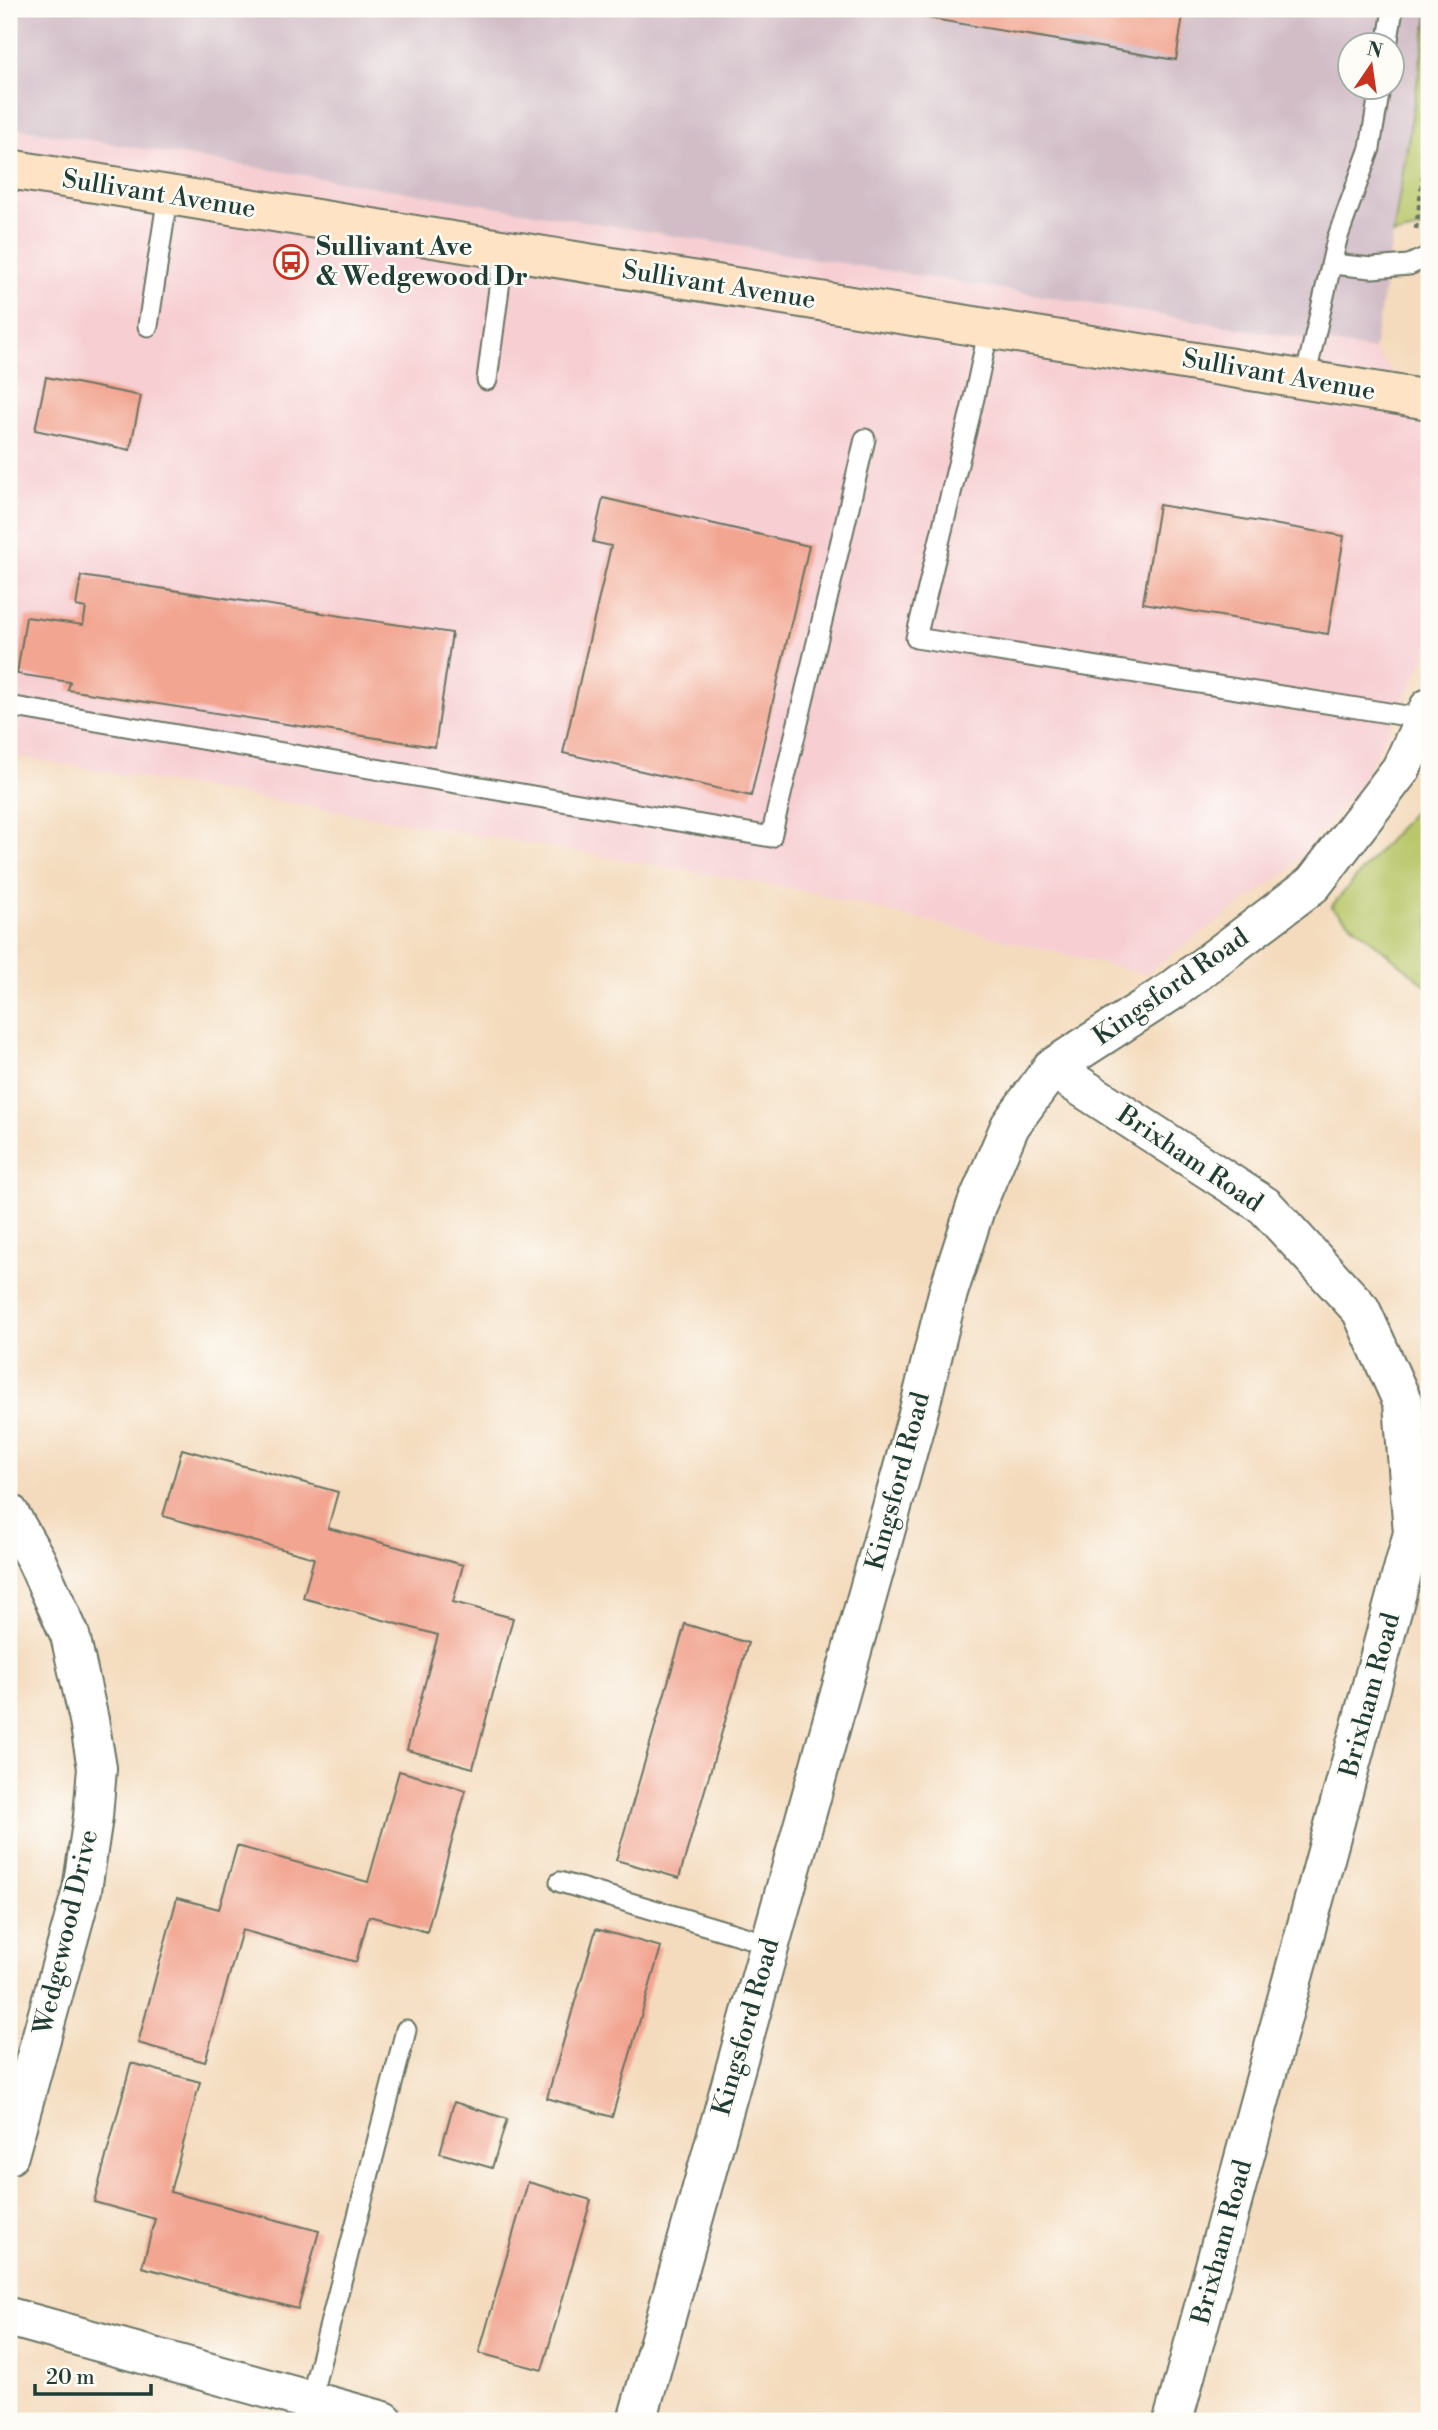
<svg xmlns="http://www.w3.org/2000/svg" width="1438" height="2430" font-family="'Libre Bodoni',serif">
	<style>
		.built { fill: #f7cfd3 }
		.industrial { fill: #d2bdc7; fill-rule: evenodd }
		.green { fill: #b8c668; stroke: #6c824e; stroke-width: 2 }
		.building { fill: #f2a591 }
		.lines { fill: none; stroke-linecap: round; stroke-linejoin: round }
		.service-casing { stroke: #6a7464; stroke-width: 23 }
		.minor-casing { stroke: #6a7464; stroke-width: 42 }
		.tertiary-casing { stroke: #6a7464; stroke-width: 42 }
		.secondary-casing { stroke: #6a7464; stroke-width: 42 }
		.path { stroke: #6a7464; stroke-width: 4.5; stroke-dasharray: 5 5; stroke-linecap: butt }
		.service { stroke: #fff; stroke-width: 19 }
		.minor { stroke: #fff; stroke-width: 38 }
		.tertiary { stroke: #fff; stroke-width: 38 }
		.secondary { stroke: #fee4c5; stroke-width: 38 }
		.labels { text-anchor: middle; dominant-baseline: central; stroke-width: 5; stroke-linejoin: round; paint-order: stroke }
		.street-label { font-size: 26px; fill: #1f3d34; stroke: #fdfcf7 }
		.poi-label { font-size: 26px; font-weight: bold; fill: #1f3d34; stroke: #fdfcf7; text-anchor: start }
	</style>
	<rect width="100%" height="100%" fill="#fdfcf7"/>
	<filter id="ink" filterUnits="userSpaceOnUse"><feTurbulence type="fractalNoise" baseFrequency=".0143" numOctaves="2"/><feDisplacementMap in="SourceGraphic" scale="14" xChannelSelector="R" yChannelSelector="G"/><feConvolveMatrix kernelMatrix="1 2 1 2 8 2 1 2 1" color-interpolation-filters="sRGB"/></filter>
	<filter id="wash" filterUnits="userSpaceOnUse"><feTurbulence type="fractalNoise" baseFrequency=".00686" numOctaves="4" result="noise"/><feDisplacementMap in="SourceGraphic" scale="28" xChannelSelector="R" yChannelSelector="G"/><feGaussianBlur stdDeviation="1.57" result="paint"/><feColorMatrix in="noise" values="0 0 0 0 0 0 0 0 0 0 0 0 0 0 0 0 0 1.4 0 .05"/><feComposite in="paint" operator="in"/></filter>
	<g filter="url(#wash)">
		<rect width="100%" height="100%" fill="#f4dbbd"/>
		<polygon class="built" points="9,127 1374,350 1429,415 1429,642 1424,661 1361,783 1288,871 1145,974 795,889 9,755"/>
		<path class="industrial" d="M9 9H1429V10L1374 350 9 127ZM1350 46H1392V88H1350Z"/>
		<g class="green">
			<polygon points="1429,10 1429,227 1393,235"/>
			<polygon points="1429,777 1429,988 1331,907 1418,806"/>
		</g>
		<g id="blocks">
			<g class="building">
				<polygon points="874,9 1184,9 1176,60"/>
				<polygon points="46,377 141,396 130,450 35,430"/>
				<polygon points="603,498 809,546 751,796 563,753 611,546 593,542"/>
				<polygon points="1159,505 1344,536 1328,634 1143,603"/>
				<polygon points="81,576 452,633 435,747 68,690 70,682 17,674 26,617 83,625 86,608 76,606"/>
				<polygon points="182,1449 338,1492 328,1528 463,1565 453,1602 513,1618 473,1768 407,1750 438,1635 303,1598 314,1558 163,1516"/>
				<polygon points="685,1624 748,1643 679,1878 616,1860"/>
				<polygon points="399,1771 466,1790 427,1932 369,1916 356,1962 242,1930 205,2062 138,2043 177,1898 219,1909 237,1846 368,1882"/>
				<polygon points="596,1929 661,1947 612,2117 547,2098"/>
				<polygon points="131,2063 200,2082 170,2192 319,2231 298,2309 142,2267 155,2219 94,2202"/>
				<polygon points="454,2102 507,2119 492,2168 440,2153"/>
				<polygon points="528,2182 591,2200 542,2370 479,2353"/>
			</g>
		</g>
	</g>
	<g filter="url(#ink)">
		<use href="#blocks" fill-opacity="0" stroke="#6a7464" stroke-width="2"/>
		<g class="lines">
			<g class="service-casing">
				<g id="service">
					<polyline points="1387,46 1393,9"/>
					<polyline points="1332,264 1372,268 1409,265 1429,256"/>
					<polyline points="148,326 168,195"/>
					<polyline points="989,328 974,398 916,638 1426,719"/>
					<polyline points="1305,379 1337,239 1370,148 1380,88"/>
					<polyline points="487,380 504,250"/>
					<polyline points="9,706 771,837 865,439"/>
					<polyline points="560,1882 769,1944"/>
					<polyline points="305,2421 406,2030"/>
				</g>
			</g>
			<g class="minor-casing">
				<g id="minor">
					<polyline points="1052,1068 1265,1206 1361,1310 1403,1403 1413,1533 1173,2421"/>
					<polyline points="9,2317 384,2421"/>
					<polyline points="637,2421 918,1414 948,1293 976,1206 1010,1126 1017,1116 1052,1068 1173,990 1313,884 1401,769 1429,708"/>
				</g>
			</g>
			<g class="tertiary-casing">
				<polyline id="tertiary" points="9,1513 36,1560 70,1635 89,1720 97,1768 93,1817 82,1890 9,2155"/>
			</g>
			<g class="secondary-casing">
				<polyline id="secondary" points="9,169 1429,400"/>
			</g>
			<polyline class="path" points="1416,229 1429,130"/>
			<use href="#service" class="service"/>
			<use href="#minor" class="minor"/>
			<use href="#tertiary" class="tertiary"/>
			<use href="#secondary" class="secondary"/>
		</g>
	</g>
	<defs>
		<g id="bus-ring" transform="scale(1.75)"><circle r="9.5" fill="#fdfcf7" stroke="#c8321e" stroke-width="1.5"/><path d="M-5-6H5V4H4V6H2V4H-2V6H-4V4H-5ZM-3.5-4V0h7V-4ZM-3.5 1.2v1.5H-2V1.2ZM2 1.2v1.5H3.5V1.2Z" fill="#c8321e"/></g>
	</defs>
	<g fill-rule="evenodd">
		<use href="#bus-ring" x="291" y="262"/>
	</g>
	<g class="labels">
		<g class="street-label">
			<text transform="translate(159 194) rotate(9)">Sullivant Avenue</text>
			<text transform="translate(719 285) rotate(9)">Sullivant Avenue</text>
			<text transform="translate(1279 375) rotate(10)">Sullivant Avenue</text>
			<text transform="translate(1171 987) rotate(-35)">Kingsford Road</text>
			<text transform="translate(1190 1159) rotate(34)">Brixham Road</text>
			<text transform="translate(898 1481) rotate(-75)">Kingsford Road</text>
			<text transform="translate(1370 1695) rotate(-75)">Brixham Road</text>
			<text transform="translate(66 1932) rotate(-77)">Wedgewood Drive</text>
			<text transform="translate(746 2027) rotate(-74)">Kingsford Road</text>
			<text transform="translate(1222 2242) rotate(-75)">Brixham Road</text>
		</g>
		<g class="poi-label">
			<text x="316" y="247">Sullivant Ave<tspan x="316" dy="30">&amp; Wedgewood Dr</tspan></text>
		</g>
	</g>
	<rect width="1438" height="2430" fill="none" stroke="#fdfcf7" stroke-width="35"/>
	<g transform="translate(1371 66) rotate(13)"><circle r="33" fill="#fdfcf7" stroke="#a4b0a9" stroke-width="2"/>
	<path d="M0-5L12 26L0 18L-12 26Z" fill="#c8321e"/>
	<text y="-10" font-size="19" font-weight="bold" text-anchor="middle" fill="#1f3d34">N</text>
	</g>
	<path d="M35 2384v10h116v-10" fill="none" stroke="#1f3d34" stroke-width="3.5"/>
	<text x="46" y="2384" font-size="21" fill="#1f3d34" stroke="#fdfcf7" stroke-width="5" paint-order="stroke">20 m</text>
</svg>
